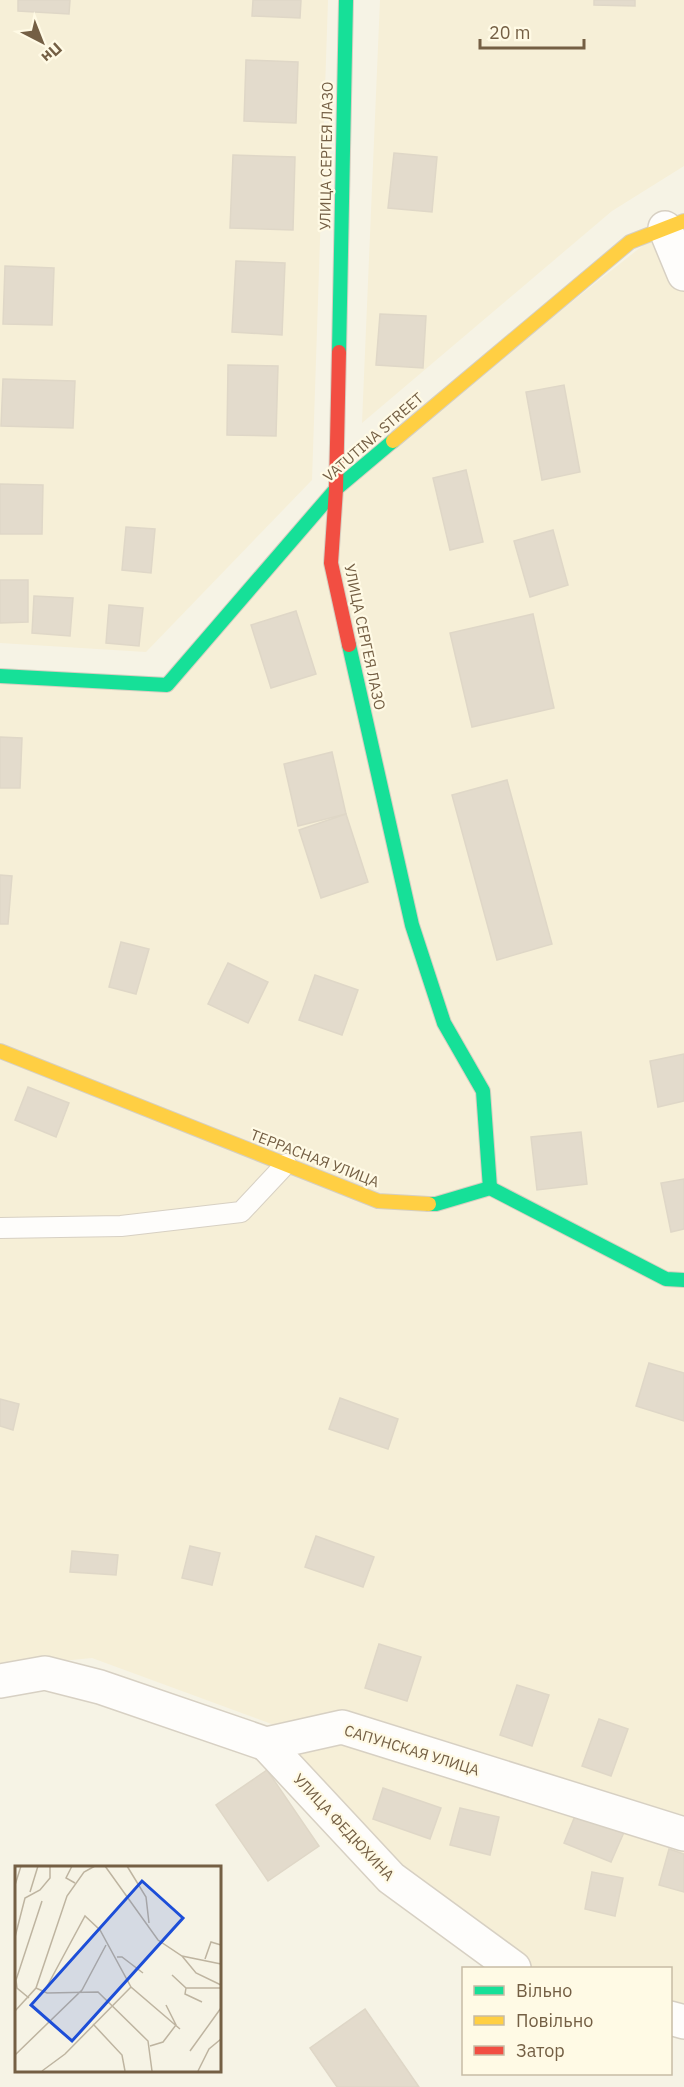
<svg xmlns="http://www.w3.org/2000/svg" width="684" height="2087" font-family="'IBM Plex Sans',sans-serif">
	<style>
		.residential { fill: #f6efd7 }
		.building { fill: #e3dbcc; stroke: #dfd7c7; stroke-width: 1.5 }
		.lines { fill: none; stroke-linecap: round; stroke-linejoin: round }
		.lane-casing { stroke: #d7d0c3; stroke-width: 22 }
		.street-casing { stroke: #d7d0c3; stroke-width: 36 }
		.fast-casing { stroke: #d6cfc1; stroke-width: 16 }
		.slow-casing { stroke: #d6cfc1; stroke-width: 16 }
		.jam-casing { stroke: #d6cfc1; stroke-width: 16 }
		.lane { stroke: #fefdfb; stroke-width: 20 }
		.street { stroke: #fefdfb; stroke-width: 33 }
		.fast { stroke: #16e098; stroke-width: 14 }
		.slow { stroke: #ffcf43; stroke-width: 14 }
		.jam { stroke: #f24e42; stroke-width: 14 }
		.labels { text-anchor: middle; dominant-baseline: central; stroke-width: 4.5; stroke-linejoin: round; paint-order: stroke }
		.street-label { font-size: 15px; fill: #745f44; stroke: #fffae5 }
		.inset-road { fill: none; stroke: #beb4a0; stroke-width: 1.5 }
		.view { fill: #1d4ed8; fill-opacity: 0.15; stroke: #1d4ed8; stroke-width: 3 }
		.inset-edge { fill: none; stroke: #745f44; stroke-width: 3 }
	</style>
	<rect width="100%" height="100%" fill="#f6f3e5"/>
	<g class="residential">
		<polygon points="0,0 328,0 312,480 146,652 0,643"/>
		<polygon points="380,0 684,0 684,166 612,211 362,423"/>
		<polygon points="665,228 684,274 684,2018 671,2014 670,1968 528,1968 404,1880 277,1726 92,1658 0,1667 0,676 167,685 336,489"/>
	</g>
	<g class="building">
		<polygon points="18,0 70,0 69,14 18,11"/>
		<polygon points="253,0 301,0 300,18 252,16"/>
		<polygon points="594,0 635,0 635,6 594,5"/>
		<polygon points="246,60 298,62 296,123 244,121"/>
		<polygon points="394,153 437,157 432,212 388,208"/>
		<polygon points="233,155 295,157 293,230 230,228"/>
		<polygon points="236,261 285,263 282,335 232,332"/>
		<polygon points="5,266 54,268 52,325 3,324"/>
		<polygon points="380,314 426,316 423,368 376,365"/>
		<polygon points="228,365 278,366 276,436 227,435"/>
		<polygon points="3,379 75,381 73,428 1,426"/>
		<polygon points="564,385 580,472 542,480 526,392"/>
		<polygon points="466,470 483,542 450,550 433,478"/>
		<polygon points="0,484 43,485 42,534 0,534"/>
		<polygon points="126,527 155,529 151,573 122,570"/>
		<polygon points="553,530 568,585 530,597 514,541"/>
		<polygon points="0,580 28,580 28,622 0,623"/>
		<polygon points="34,596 73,598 70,636 32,633"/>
		<polygon points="109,605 143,608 139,646 106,643"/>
		<polygon points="296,611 316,674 271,688 251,625"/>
		<polygon points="533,614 554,708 472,727 450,633"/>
		<polygon points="0,737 22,738 20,788 0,788"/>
		<polygon points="332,752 346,814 298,826 284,764"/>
		<polygon points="507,780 552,944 497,960 452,795"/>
		<polygon points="346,814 368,882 321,898 299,830"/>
		<polygon points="0,875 12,876 8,924 0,924"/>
		<polygon points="121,942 149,949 136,994 109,987"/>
		<polygon points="228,963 268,982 248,1023 208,1004"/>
		<polygon points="315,975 358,990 342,1035 299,1020"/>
		<polygon points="684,1054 684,1101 658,1107 650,1061"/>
		<polygon points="28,1087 69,1103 56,1137 15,1120"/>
		<polygon points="581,1132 587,1184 537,1190 531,1137"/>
		<polygon points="684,1179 684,1229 671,1232 661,1183"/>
		<polygon points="649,1363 684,1373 684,1421 636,1406"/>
		<polygon points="340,1398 398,1419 388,1449 329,1429"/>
		<polygon points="0,1399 19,1404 13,1430 0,1426"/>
		<polygon points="316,1536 374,1557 363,1587 305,1567"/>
		<polygon points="190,1546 220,1553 212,1585 182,1578"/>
		<polygon points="72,1551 118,1555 116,1575 70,1572"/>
		<polygon points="379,1644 421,1657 407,1701 365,1688"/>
		<polygon points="517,1685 549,1695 532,1746 500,1735"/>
		<polygon points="599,1719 628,1729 611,1776 582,1766"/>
		<polygon points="267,1770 319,1846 268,1881 216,1805"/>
		<polygon points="383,1788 441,1808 430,1839 373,1819"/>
		<polygon points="460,1808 499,1817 490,1855 450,1845"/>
		<polygon points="577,1811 625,1830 611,1862 564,1843"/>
		<polygon points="669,1849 684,1854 684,1892 659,1885"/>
		<polygon points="592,1872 623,1878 615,1916 585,1909"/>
		<polygon points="365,2009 419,2087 337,2087 310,2048"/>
	</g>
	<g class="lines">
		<g class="lane-casing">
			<polyline id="lane" points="0,1228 121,1226 241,1212 286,1164"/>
		</g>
		<g class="street-casing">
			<g id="street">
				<polyline points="665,228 684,274"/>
				<polyline points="0,1681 45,1673 100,1687 266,1744 342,1727 684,1834"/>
				<polyline points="266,1744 391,1878 514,1968"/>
				<polyline points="670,2018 684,2022"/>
			</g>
		</g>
		<g class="fast-casing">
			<g id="fast">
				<polyline points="339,352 346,0"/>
				<polyline points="349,645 412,925 444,1023 483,1091 490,1188"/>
				<polyline points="0,676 167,685 336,489 393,441"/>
				<polyline points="429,1204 436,1204 490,1188 666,1279 684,1280"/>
			</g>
		</g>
		<g class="slow-casing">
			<g id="slow">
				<polyline points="393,441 630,242 684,221"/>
				<polyline points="0,1051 378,1201 429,1204"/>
			</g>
		</g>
		<g class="jam-casing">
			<polyline id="jam" points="339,352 336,489 331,563 349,645"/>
		</g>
		<use href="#lane" class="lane"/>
		<use href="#street" class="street"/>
		<use href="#fast" class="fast"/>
		<use href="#slow" class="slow"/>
		<use href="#jam" class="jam"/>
	</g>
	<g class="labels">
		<g class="street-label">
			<text transform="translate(326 156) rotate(-89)">УЛИЦА СЕРГЕЯ ЛАЗО</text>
			<text transform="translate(373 437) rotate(-41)">VATUTINA STREET</text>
			<text transform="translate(365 637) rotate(78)">УЛИЦА СЕРГЕЯ ЛАЗО</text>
			<text transform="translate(315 1158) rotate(21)">ТЕРРАСНАЯ УЛИЦА</text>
			<text transform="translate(412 1750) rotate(17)">САПУНСКАЯ УЛИЦА</text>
			<text transform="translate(344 1827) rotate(47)">УЛИЦА ФЕДЮХИНА</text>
		</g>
	</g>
	<g transform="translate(15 1866)">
		<rect width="206" height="206" fill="#f6f3e5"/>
		<path class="inset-road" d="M57 0 51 12 60 17M90 0 143 74 167 90 206 98M112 0 131 31 134 57M0 19 6 0M15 26 23 0M0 71 10 32 25 24 35 12V0M167 90 181 107 206 119M102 91H107L128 107M190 93 196 76 206 79M157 109 171 122H206M21 122 32 127 83 126 133 175 137 205M171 122 170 128 187 136M29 126 70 50 85 64 116 121 165 163M14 132 2 122 1 114 27 35M0 145 21 122 52 30 69 6 80 0M78 158 107 189 110 205M135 180 148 176 161 159 151 139M175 185 206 142M0 189 67 124 91 79M27 205 50 188 116 121M183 205 194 183 206 173"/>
		<path class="view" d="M127 15 168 52 57 175 16 139Z"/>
		<rect width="206" height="206" class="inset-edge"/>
	</g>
	<rect x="462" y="1967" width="210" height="108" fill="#fffae5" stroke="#c7bca5" stroke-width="1.5"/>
	<rect x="474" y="1986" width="30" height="9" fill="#16e098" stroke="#c7bca5" stroke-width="1.5"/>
	<text x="516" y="1997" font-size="18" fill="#745f44">Вільно</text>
	<rect x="474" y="2016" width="30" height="9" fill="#ffcf43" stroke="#c7bca5" stroke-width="1.5"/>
	<text x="516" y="2027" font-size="18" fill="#745f44">Повільно</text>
	<rect x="474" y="2046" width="30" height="9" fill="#f24e42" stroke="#c7bca5" stroke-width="1.5"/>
	<text x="516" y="2057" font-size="18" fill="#745f44">Затор</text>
	<g transform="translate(42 42) rotate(138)" stroke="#fffae5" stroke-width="4.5" paint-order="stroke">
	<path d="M0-4.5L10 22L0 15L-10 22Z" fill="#745f44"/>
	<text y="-9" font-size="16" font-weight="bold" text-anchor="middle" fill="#745f44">Пн</text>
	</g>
	<path d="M480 39v9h104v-9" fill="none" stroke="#745f44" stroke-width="3"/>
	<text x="489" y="39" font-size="18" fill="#745f44" stroke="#fffae5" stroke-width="4.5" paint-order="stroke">20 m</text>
</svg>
